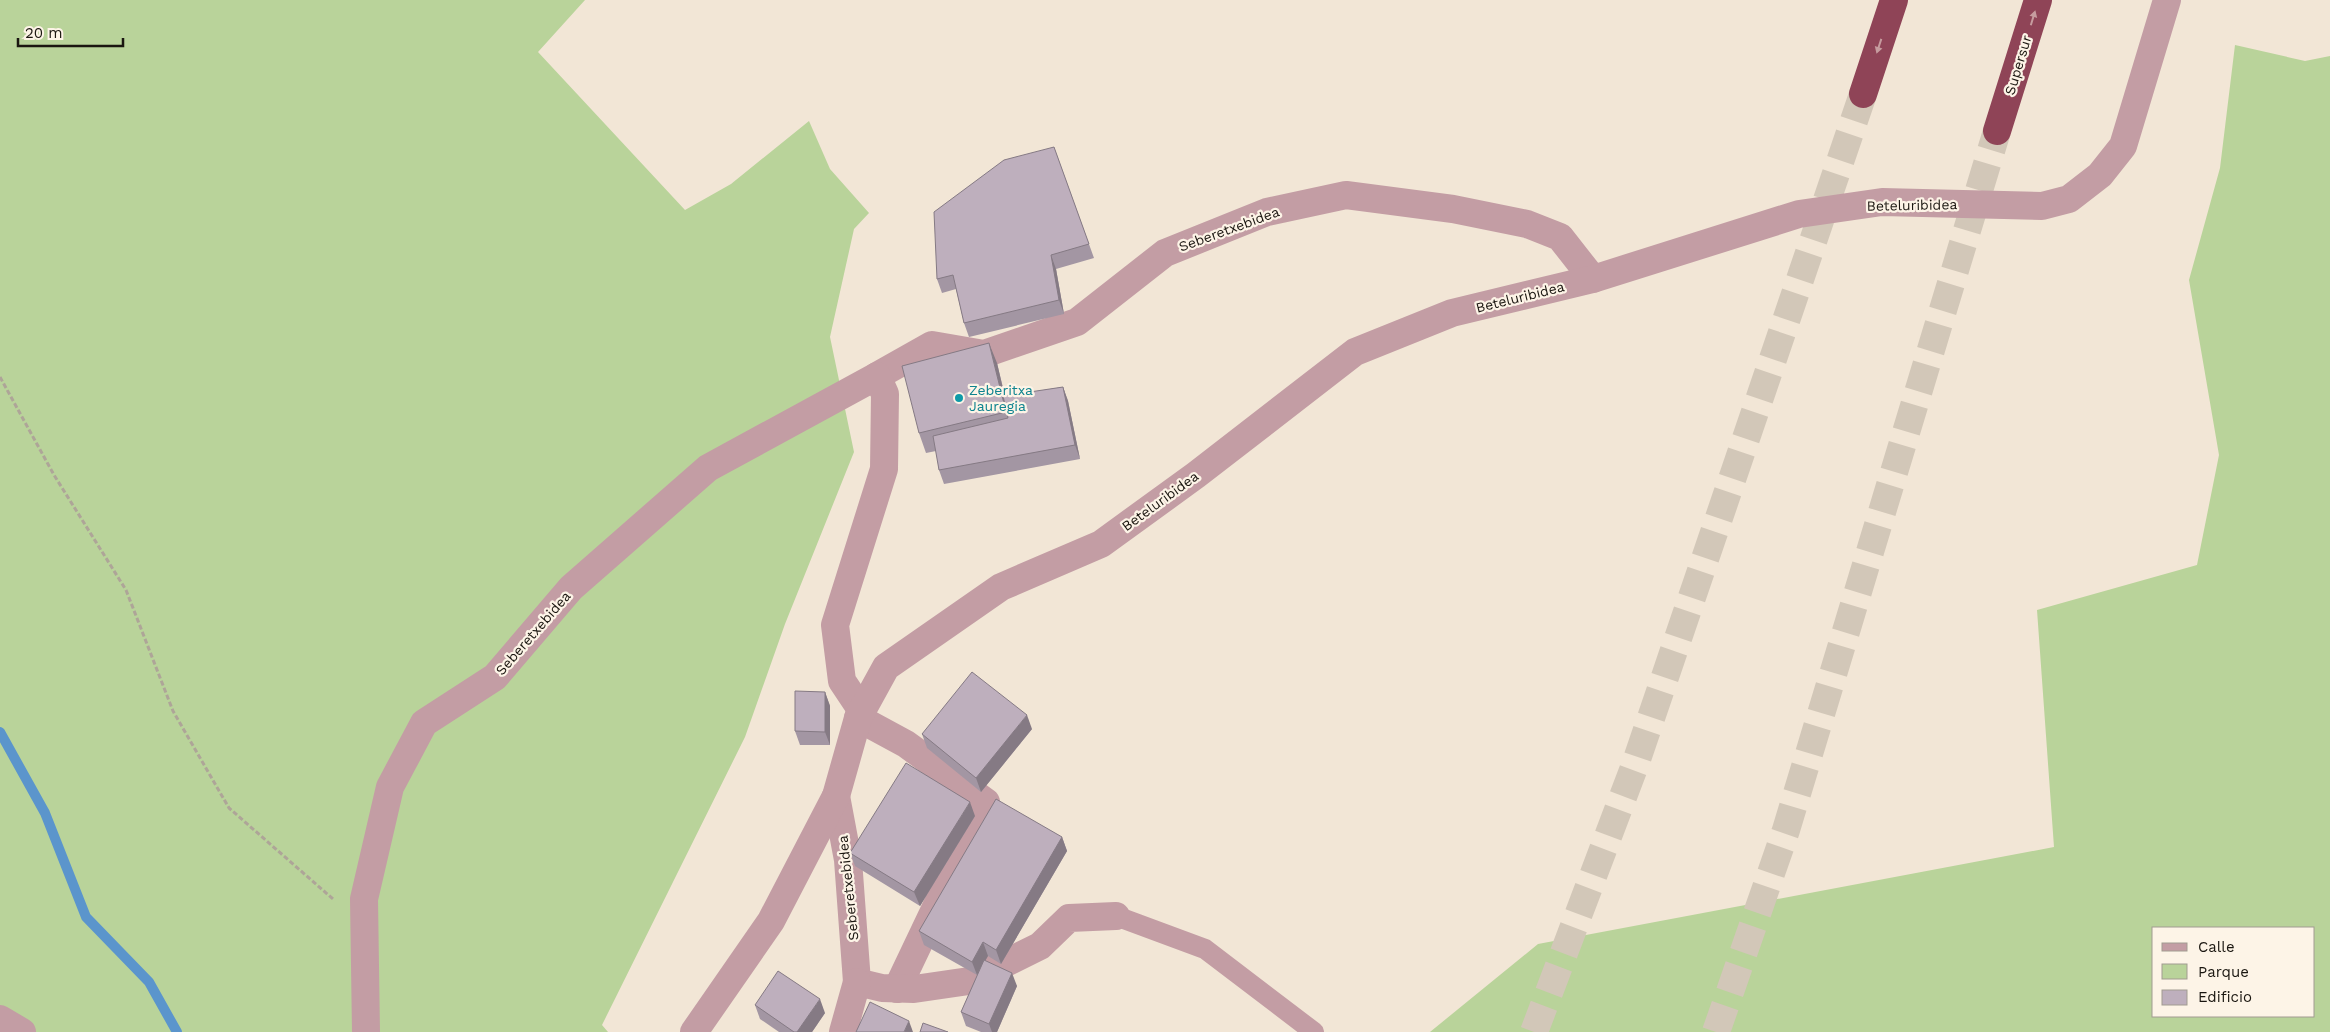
<svg xmlns="http://www.w3.org/2000/svg" width="2330" height="1032" font-family="'Work Sans',sans-serif">
	<style>
		.green { fill: #b9d39a; fill-rule: evenodd }
		.lines { fill: none; stroke-linecap: round; stroke-linejoin: round }
		.stream { stroke: #5b95cc; stroke-width: 10 }
		.motorway-tunnel { stroke: #d2c7b8; stroke-width: 28; stroke-dasharray: 28 14; stroke-linecap: butt }
		.path { stroke: #aea598; stroke-width: 3; stroke-dasharray: 5 2.5; stroke-linecap: butt }
		.service { stroke: #c39da4; stroke-width: 20 }
		.minor { stroke: #c39da4; stroke-width: 28 }
		.motorway { stroke: #8f4457; stroke-width: 28 }
		.wall { fill: #a396a3 }
		.shaded-wall { fill: #857a84 }
		.building { fill: #beafbd; stroke: #857a84 }
		.oneway { fill: #c69c9f }
		.culture-dot { fill: #0f9aa8; stroke: #fdf4e7; stroke-width: 2 }
		.labels { text-anchor: middle; dominant-baseline: central; stroke-width: 4.5; stroke-linejoin: round; paint-order: stroke }
		.street-label { font-size: 14px; fill: #1a1610; stroke: #fdf4e7 }
		.culture-label { font-size: 14px; fill: #0d838f; stroke: #fdf4e7; text-anchor: start }
	</style>
	<rect width="100%" height="100%" fill="#f2e6d6"/>
	<g class="green">
		<polygon points="0,0 585,0 538,52 685,210 731,184 809,121 830,169 869,213 854,229 830,337 854,452 785,624 745,737 602,1025 608,1032 0,1032"/>
		<path d="M2235 45 2305 61 2330 56V1032H1430L1538 944 2054 847 2037 610 2197 565 2219 455 2189 280 2220 168ZM2154 928H2314V1016H2154Z"/>
	</g>
	<g class="lines">
		<polyline class="stream" points="0,732 45,813 86,917 149,982 177,1032"/>
		<g class="motorway-tunnel">
			<polyline points="1534,1032 1635,765 1863,94"/>
			<polyline points="1716,1032 1786,830 1997,131"/>
		</g>
		<polyline class="path" points="0,377 54,475 126,590 173,711 229,808 333,899"/>
		<polyline class="service" points="1116,916 1205,949 1314,1032"/>
		<g class="minor">
			<polyline points="877,376 932,345 984,354 1077,322 1165,253 1267,212 1346,195 1453,209 1527,224 1560,237 1593,279"/>
			<polyline points="858,718 906,744 986,802 897,989"/>
			<polyline points="836,796 848,860 857,982 882,988 914,989 969,981 1040,946 1069,918 1116,916"/>
			<polyline points="0,1019 22,1032"/>
			<polyline points="366,1032 364,899 390,787 424,723 495,677 571,588 708,468 877,376 885,394 884,469 835,625 842,681 862,711"/>
			<polyline points="694,1032 771,921 836,796 858,718 886,667 1001,587 1101,544 1196,475 1355,352 1452,313 1593,279 1799,214 1882,202 2042,206 2069,199 2100,175 2123,146 2167,0"/>
			<polyline points="843,1032 857,982"/>
		</g>
		<g class="motorway">
			<polyline points="1863,94 1894,0"/>
			<polyline points="1997,131 2038,0"/>
		</g>
	</g>
	<g class="wall">
		<polygon points="1054,147 1094,258 1056,269 1064,314 969,337 964,323 956,289 942,293 937,279"/>
		<polygon points="997,363 1005,396 1063,387 1068,401 1080,459 944,484 939,470 936,451 926,453 919,433"/>
		<polygon points="825,692 830,706 830,745 800,745 795,731"/>
		<polygon points="1032,729 981,792 927,748 922,734"/>
		<polygon points="975,816 920,906 855,866 850,853"/>
		<polygon points="1062,837 1067,851 1001,964 988,956 985,961 1017,986 997,1032 981,1032 966,1026 961,1012 980,969 977,975 924,945 919,931"/>
		<polygon points="755,1005 825,1013 812,1032 779,1032 760,1019"/>
	</g>
	<g class="shaded-wall">
		<polygon points="1051,255 1056,269 1064,314 1059,300"/>
		<polygon points="989,343 997,363 1013,432 1006,412"/>
		<polygon points="1063,387 1068,401 1080,459 1075,445"/>
		<polygon points="825,692 830,706 830,745 825,732"/>
		<polygon points="1027,715 1032,729 981,792 976,778"/>
		<polygon points="970,802 975,816 920,906 914,892"/>
		<polygon points="1062,837 1067,851 1001,964 996,950"/>
		<polygon points="983,942 988,956 977,975 972,962"/>
		<polygon points="1012,973 1017,986 997,1032 992,1032 989,1024"/>
		<polygon points="820,999 825,1013 812,1032 797,1032"/>
		<polygon points="909,1021 913,1032 904,1032"/>
	</g>
	<g class="building">
		<polygon points="1054,147 1089,244 1051,255 1059,300 964,323 953,275 937,279 934,212 1004,160"/>
		<polygon points="989,343 1006,412 919,433 902,366"/>
		<polygon points="1063,387 1075,445 939,470 933,436 1008,418 1003,396"/>
		<polygon points="972,672 1027,715 976,778 922,734"/>
		<polygon points="795,691 825,692 825,732 795,731"/>
		<polygon points="906,763 970,802 914,892 850,853"/>
		<polygon points="996,799 1062,837 996,950 983,942 972,962 919,931"/>
		<polygon points="984,960 1012,973 989,1024 961,1012"/>
		<polygon points="778,971 820,999 797,1032 794,1032 755,1005"/>
		<polygon points="870,1002 909,1021 904,1032 856,1032"/>
		<polygon points="923,1023 948,1032 920,1032"/>
	</g>
	<defs><path id="oneway-solid" d="M-6-.8H1V-3.2L6.5 0L1 3.2V.8H-6Z" transform="scale(1.25)"/></defs>
	<g class="oneway">
		<use href="#oneway-solid" transform="translate(2033 18) rotate(-73)"/>
		<use href="#oneway-solid" transform="translate(1879 46) rotate(108)"/>
	</g>
	<circle class="culture-dot" cx="959" cy="398" r="5"/>
	<g class="labels">
		<g class="street-label">
			<text transform="translate(2018 65) rotate(-73)">Supersur</text>
			<text transform="translate(1912 205) rotate(-1)">Beteluribidea</text>
			<text transform="translate(1229 229) rotate(-20)">Seberetxebidea</text>
			<text transform="translate(1520 297) rotate(-14)">Beteluribidea</text>
			<text transform="translate(1160 501) rotate(-36)">Beteluribidea</text>
			<text transform="translate(533 633) rotate(-49)">Seberetxebidea</text>
			<text transform="translate(848 888) rotate(-96)">Seberetxebidea</text>
		</g>
		<g class="culture-label">
			<text x="969" y="390">Zeberitxa<tspan x="969" dy="16">Jauregia</tspan></text>
		</g>
	</g>
	<rect x="2152" y="927" width="162" height="90" fill="#fdf4e7" stroke="#a29b91"/>
	<rect x="2162" y="943" width="25" height="8" fill="#c39da4" stroke="#a29b91"/>
	<text x="2198" y="952" font-size="15" fill="#1a1610">Calle</text>
	<rect x="2162" y="964" width="25" height="15" fill="#b9d39a" stroke="#a29b91"/>
	<text x="2198" y="977" font-size="15" fill="#1a1610">Parque</text>
	<rect x="2162" y="990" width="25" height="15" fill="#beafbd" stroke="#a29b91"/>
	<text x="2198" y="1002" font-size="15" fill="#1a1610">Edificio</text>
	<path d="M18 38v8h105v-8" fill="none" stroke="#1a1610" stroke-width="2.5"/>
	<text x="25" y="38" font-size="15" fill="#1a1610" stroke="#fdf4e7" stroke-width="4" paint-order="stroke">20 m</text>
</svg>
